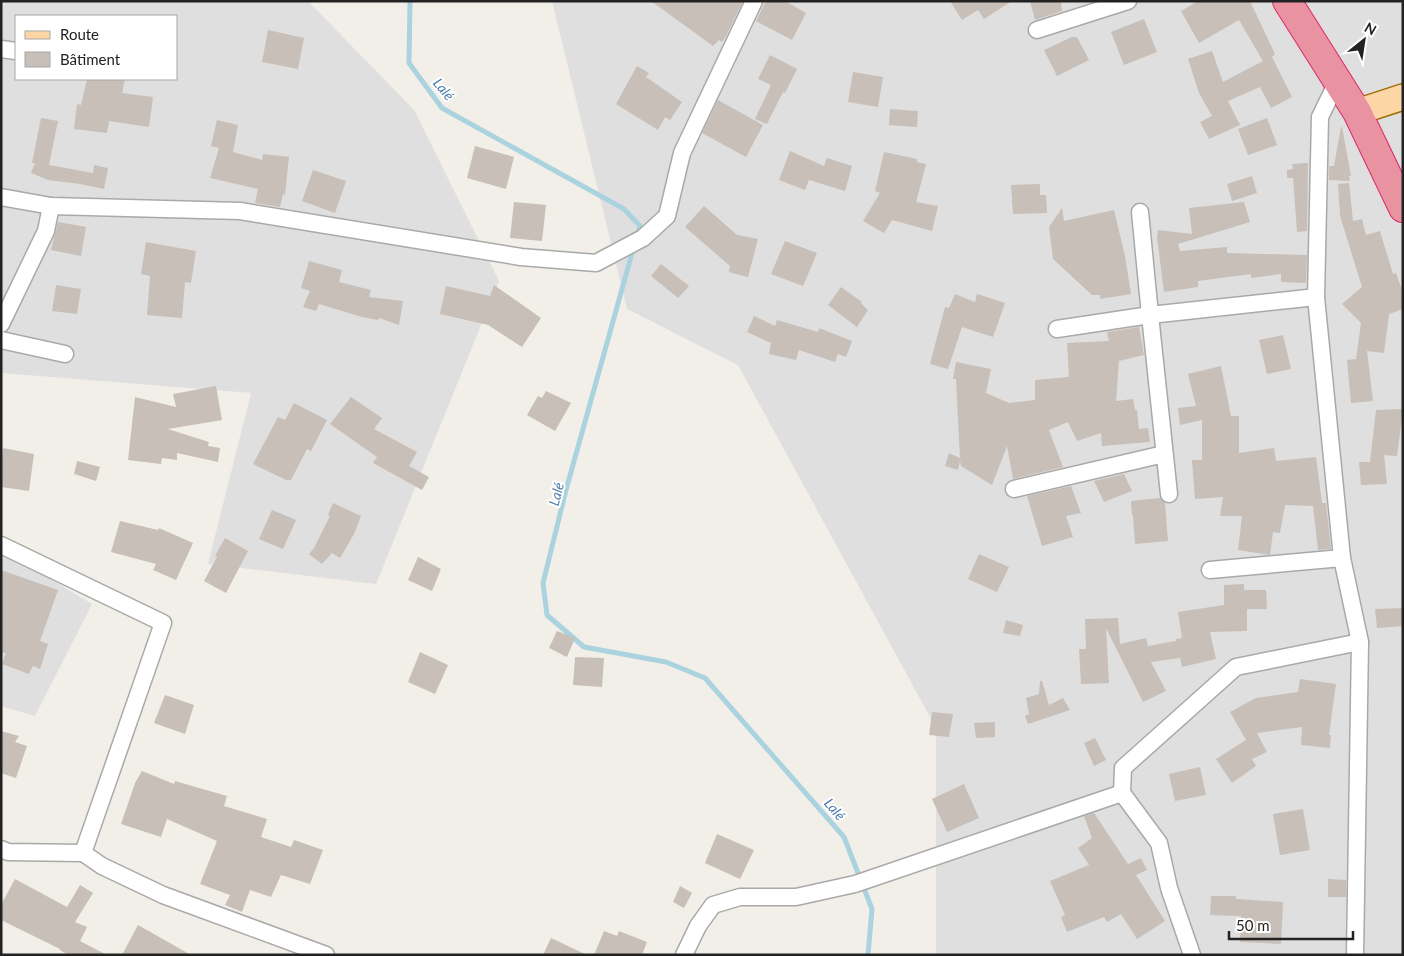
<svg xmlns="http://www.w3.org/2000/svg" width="1404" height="956" font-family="Lato,sans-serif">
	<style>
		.residential { fill: #e0dfdf; fill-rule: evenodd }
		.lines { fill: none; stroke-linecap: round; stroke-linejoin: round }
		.stream { stroke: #aad3df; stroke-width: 5 }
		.building { fill: #c7bfb8 }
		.street-casing { stroke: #a9a9a9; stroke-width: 19 }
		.primary-casing { stroke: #a06b00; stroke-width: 28 }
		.highway-casing { stroke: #dc2a67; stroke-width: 30 }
		.street { stroke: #fff; stroke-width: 16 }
		.primary { stroke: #fcd6a4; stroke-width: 25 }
		.highway { stroke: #e892a2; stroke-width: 28 }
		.labels { text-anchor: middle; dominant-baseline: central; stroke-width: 4; stroke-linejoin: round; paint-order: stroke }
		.water-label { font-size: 14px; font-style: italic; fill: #4a7aab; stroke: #fff }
	</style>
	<rect width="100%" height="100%" fill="#f2efe9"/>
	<g class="residential">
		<path d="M1 1H308L414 110 499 281 376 584 208 564 251 393 1 373ZM16 16H176V79H16Z"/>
		<polygon points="552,1 1403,1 1403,955 936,955 936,728 738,365 627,309"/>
		<polygon points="1,549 92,604 35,716 1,706"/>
	</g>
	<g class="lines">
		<g class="stream">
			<polyline points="410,1 409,63 442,108 624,209 640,226 637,236"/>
			<polyline points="634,246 566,490 543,583 547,615 584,647 666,662 705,678 844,837 872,909 868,955"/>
		</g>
	</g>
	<g class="building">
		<polygon points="651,1 743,1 726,36 722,42 719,40 713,46"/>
		<polygon points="766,1 785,1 806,13 792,40 756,21"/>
		<polygon points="950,1 1012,1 984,19 978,10 962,20"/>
		<polygon points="1030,1 1061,1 1062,11 1035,20"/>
		<polygon points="1198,1 1250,1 1275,54 1272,57 1292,97 1271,108 1260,87 1228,101 1240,125 1209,139 1200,122 1212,116 1199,93 1188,59 1212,51 1223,82 1263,61 1239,20 1199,43 1181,11"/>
		<polygon points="1144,19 1157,52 1124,65 1111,32"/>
		<polygon points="268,30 304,38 298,69 262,62"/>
		<polygon points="1072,37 1077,37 1089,60 1057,76 1044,50"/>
		<polygon points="770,55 797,69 785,93 783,92 767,124 755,119 771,85 758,79"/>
		<polygon points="637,66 649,73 646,77 682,102 670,120 665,117 658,130 616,104"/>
		<polygon points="853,72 883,77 878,107 848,102"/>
		<polygon points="87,79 125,79 122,93 153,97 149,127 109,121 107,133 74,129 77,104 81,105"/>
		<polygon points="718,100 763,125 746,157 702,133"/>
		<polygon points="890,109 918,111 917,127 889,125"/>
		<polygon points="41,118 58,121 49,165 93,173 94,165 108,168 104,189 80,184 48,180 31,173 35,163 32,163"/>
		<polygon points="1267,118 1277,145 1248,155 1238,129"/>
		<polygon points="217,120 238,125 233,152 262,160 263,154 289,157 285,195 283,194 280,207 255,203 258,189 210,178 219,148 211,146"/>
		<polygon points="1341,127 1342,127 1351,176 1349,176 1350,181 1329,180 1329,166 1334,166"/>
		<polygon points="475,146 514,157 506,189 467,178"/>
		<polygon points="790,151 824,166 827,158 852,166 845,191 809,180 805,190 779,180"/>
		<polygon points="884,152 917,159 917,162 926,164 916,202 938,206 932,231 892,220 884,233 863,221 880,193 875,191"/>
		<polygon points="1308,163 1307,231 1297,232 1293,178 1287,178 1287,170 1293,169 1292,164"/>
		<polygon points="313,170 346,181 335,213 302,201"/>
		<polygon points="1252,176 1257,193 1232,201 1227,184"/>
		<polygon points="1349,183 1353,221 1362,219 1366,235 1380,231 1393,274 1396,273 1403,293 1403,309 1389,314 1384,353 1367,351 1373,401 1351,403 1347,360 1356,359 1361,323 1342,304 1362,287 1340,216 1338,184"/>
		<polygon points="1040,184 1040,195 1046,195 1047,213 1013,214 1011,185"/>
		<polygon points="514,202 546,205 542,241 510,238"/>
		<polygon points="1244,202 1250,222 1178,244 1180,251 1227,247 1227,253 1307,255 1306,283 1281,282 1281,274 1251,278 1251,274 1198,281 1198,287 1164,292 1157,237 1158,230 1192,234 1189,208"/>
		<polygon points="704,206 737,235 758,239 748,277 729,272 730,266 685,227"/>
		<polygon points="1062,208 1064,221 1114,210 1125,256 1131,294 1100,299 1100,295 1092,295 1053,259 1049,227"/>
		<polygon points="58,222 86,227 81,256 51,250"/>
		<polygon points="785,241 817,253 803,286 771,274"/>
		<polygon points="146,242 196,251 191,283 185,282 182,318 147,315 150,276 141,274"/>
		<polygon points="309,261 342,270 339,282 371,290 369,297 403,301 399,325 379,318 378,320 362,317 319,304 316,311 303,307 310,291 301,288"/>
		<polygon points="661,264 689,286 678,298 651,276"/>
		<polygon points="56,285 81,289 77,314 52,311"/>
		<polygon points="494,285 541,318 522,347 488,325 440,314 446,286 490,296"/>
		<polygon points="841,287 862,302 861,303 868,310 857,327 828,305"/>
		<polygon points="955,294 975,302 977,294 1005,303 993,337 962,327 948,369 930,364 945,307 949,308"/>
		<polygon points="754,316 775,326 777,320 818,332 819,328 852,341 846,357 838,354 835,362 799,350 796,360 769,354 771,343 747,332"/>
		<polygon points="1139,327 1144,355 1119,361 1116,401 1133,399 1135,410 1137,410 1139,429 1148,428 1150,442 1102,446 1101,433 1077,441 1068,422 1049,430 1063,467 1013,479 1007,446 992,485 961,466 960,461 958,470 945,466 949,453 960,458 956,379 953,379 956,362 991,369 986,393 1009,403 1035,400 1035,380 1069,377 1067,343 1109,341 1107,332"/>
		<polygon points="1283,335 1291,369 1267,374 1259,340"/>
		<polygon points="1221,366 1231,416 1239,416 1239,453 1274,448 1276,461 1316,457 1322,503 1326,503 1331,549 1318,550 1313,506 1285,505 1280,533 1273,532 1270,555 1238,550 1242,516 1220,516 1223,497 1195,499 1192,460 1202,460 1202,420 1180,425 1178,408 1196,406 1188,374"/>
		<polygon points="216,386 222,420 168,429 209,442 208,446 220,448 218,462 177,453 177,460 162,458 161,464 128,460 135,397 176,407 173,394"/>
		<polygon points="546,391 571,403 555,431 527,415 538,396 542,398"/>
		<polygon points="351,397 382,418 374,429 417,452 409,466 429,477 422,490 373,463 377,457 330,424"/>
		<polygon points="294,403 327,420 311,451 307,449 291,480 286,480 253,464 278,417 285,420"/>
		<polygon points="1403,409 1397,456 1384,455 1387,484 1361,485 1359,462 1370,462 1376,410"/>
		<polygon points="3,448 34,454 29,491 1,487 1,466"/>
		<polygon points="77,461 100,467 96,481 74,474"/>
		<polygon points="1124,474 1132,491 1104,502 1094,481"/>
		<polygon points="1071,486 1081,513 1066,516 1073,537 1042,546 1027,496"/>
		<polygon points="1160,498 1165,503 1168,541 1135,544 1133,515 1132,515 1131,501"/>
		<polygon points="333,503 361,516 354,534 340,558 332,553 322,564 309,554 314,548 330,516 328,515"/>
		<polygon points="272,510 296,520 283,549 259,539"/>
		<polygon points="120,521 158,530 159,528 193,543 176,580 153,570 156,564 111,552"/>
		<polygon points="225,538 248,551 226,593 204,581 217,557 215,556"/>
		<polygon points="979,554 1009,567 997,592 968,579"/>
		<polygon points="418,557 441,569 432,591 408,580"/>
		<polygon points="1,570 58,590 40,641 48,644 40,669 33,666 29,674 2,664 6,653 1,652"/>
		<polygon points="1244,584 1244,590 1266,590 1267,609 1247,609 1247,631 1210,632 1216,659 1182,667 1180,658 1151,662 1166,691 1143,702 1106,628 1109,683 1081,684 1079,649 1086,649 1085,619 1118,618 1120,644 1146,638 1148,646 1176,641 1176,639 1182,638 1178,612 1224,605 1224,585"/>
		<polygon points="1403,608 1403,626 1377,628 1375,609"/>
		<polygon points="1006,620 1023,625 1020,636 1003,633"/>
		<polygon points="557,631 575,638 567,657 549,648"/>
		<polygon points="420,652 448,665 435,694 408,682"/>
		<polygon points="575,657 604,658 602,687 573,685"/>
		<polygon points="1300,679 1336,684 1329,735 1331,735 1330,748 1301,745 1302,727 1257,733 1267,752 1252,759 1256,766 1232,783 1216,759 1246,740 1230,712 1256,698 1298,692"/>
		<polygon points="1040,681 1042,681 1049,705 1063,698 1070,710 1028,724 1025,716 1029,714 1026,698 1039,694"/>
		<polygon points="165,695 194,705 185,734 154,723"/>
		<polygon points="932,712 953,714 949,737 929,735"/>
		<polygon points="995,722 995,737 976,738 974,723"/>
		<polygon points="1,731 19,736 15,742 27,746 16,778 1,773"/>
		<polygon points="1095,738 1106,760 1094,766 1084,743"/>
		<polygon points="1200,767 1206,795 1175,801 1169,774"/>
		<polygon points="142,771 174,784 175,781 227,796 224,806 267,819 261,837 291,847 294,840 323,850 310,884 281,875 271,897 250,890 242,912 225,905 230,895 200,884 217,841 167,819 161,837 121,824 135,783"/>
		<polygon points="964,784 979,818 947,832 932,799"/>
		<polygon points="1303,809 1310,850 1280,855 1273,814"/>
		<polygon points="1094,813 1128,864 1141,858 1147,870 1136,875 1165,921 1137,939 1121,914 1107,922 1104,917 1067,932 1061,917 1065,915 1050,881 1089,865 1078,848 1092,838 1084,816"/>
		<polygon points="717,834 754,850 740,879 705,863"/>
		<polygon points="15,879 67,907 80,885 93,893 75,922 87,927 80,941 107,955 68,955 60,950 60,949 1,920 1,905"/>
		<polygon points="1328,879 1346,880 1346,897 1328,897"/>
		<polygon points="680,886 692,893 684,908 673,902"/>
		<polygon points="1211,896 1236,896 1236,899 1283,902 1281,944 1240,942 1241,916 1210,915"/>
		<polygon points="138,925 191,955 122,955"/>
		<polygon points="604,931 617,936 619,931 647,942 642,955 594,955"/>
		<polygon points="551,938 587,955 543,955"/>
	</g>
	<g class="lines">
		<g class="street-casing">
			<g id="street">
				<polyline points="1037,30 1128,1"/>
				<polyline points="1,49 16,51"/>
				<polyline points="1338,80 1320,117 1316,297 1342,558 1360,642 1355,955"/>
				<polyline points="1,197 51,206 240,211 521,257 596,263 643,238 667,216 682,153 754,1"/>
				<polyline points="1140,212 1150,315 1169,494"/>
				<polyline points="1,324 46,231 51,206"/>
				<polyline points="1057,329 1150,315 1316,297"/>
				<polyline points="1,340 65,354"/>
				<polyline points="1014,489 1164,454"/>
				<polyline points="1,545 163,623 83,853"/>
				<polyline points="1210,570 1342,558"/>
				<polyline points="1,849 8,852 83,853 102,866 163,895 326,955"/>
				<polyline points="684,955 698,926 713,905 740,897 796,897 855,884 1122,793"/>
				<polyline points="1192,955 1169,888 1159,843 1122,793 1123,768 1236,667 1360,642"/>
			</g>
		</g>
		<g class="primary-casing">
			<polyline id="primary" points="1357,112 1403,97"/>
		</g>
		<g class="highway-casing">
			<polyline id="highway" points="1287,1 1357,112 1403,208"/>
		</g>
		<use href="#street" class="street"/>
		<use href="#primary" class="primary"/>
		<use href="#highway" class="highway"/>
	</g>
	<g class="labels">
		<g class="water-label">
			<text transform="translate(444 89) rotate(50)">Lalé</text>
			<text transform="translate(556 494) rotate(-75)">Lalé</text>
			<text transform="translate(835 809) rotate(49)">Lalé</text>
		</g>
	</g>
	<rect width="1404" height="956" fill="none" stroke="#222222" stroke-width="5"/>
	<rect x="15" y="15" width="162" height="65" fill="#ffffff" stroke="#a7a7a7"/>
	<rect x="25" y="31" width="25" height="8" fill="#fcd6a4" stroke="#a7a7a7"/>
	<text x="60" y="40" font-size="15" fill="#222222">Route</text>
	<rect x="25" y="52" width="25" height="15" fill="#c7bfb8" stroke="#a7a7a7"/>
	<text x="60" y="65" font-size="15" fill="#222222">Bâtiment</text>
	<g transform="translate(1364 40) rotate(30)" stroke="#ffffff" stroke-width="4" paint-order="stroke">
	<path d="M0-4L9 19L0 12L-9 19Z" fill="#222222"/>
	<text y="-8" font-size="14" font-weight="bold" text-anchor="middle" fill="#222222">N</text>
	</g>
	<path d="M1229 931v8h124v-8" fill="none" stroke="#222222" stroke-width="2.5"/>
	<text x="1236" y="931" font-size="15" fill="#222222" stroke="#ffffff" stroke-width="4" paint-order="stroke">50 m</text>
</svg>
